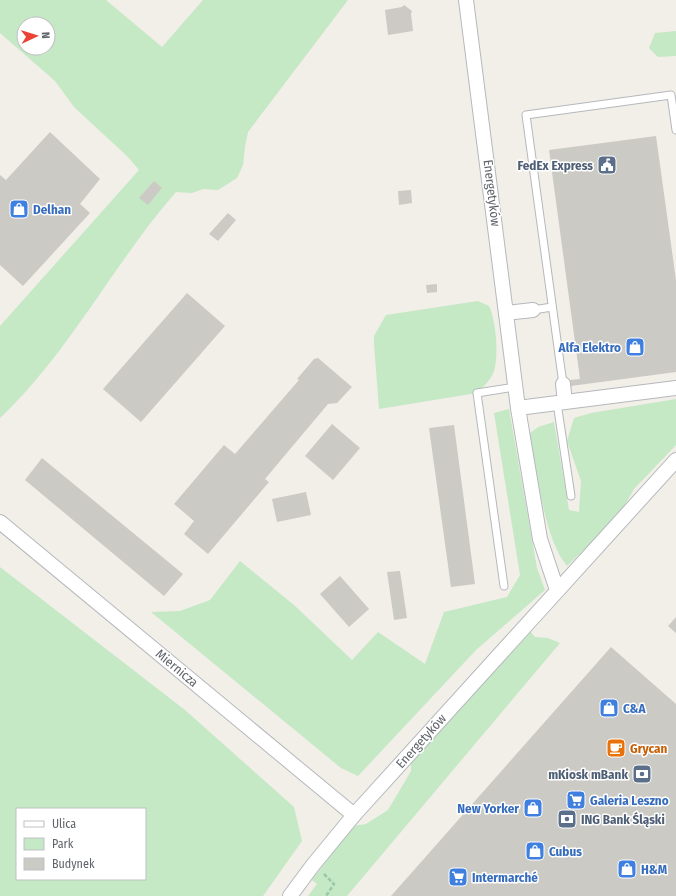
<svg xmlns="http://www.w3.org/2000/svg" width="676" height="896" font-family="'Fira Sans Condensed',sans-serif">
	<style>
		.green { fill: #c5e8c5; fill-rule: evenodd }
		.building { fill: #cccac5 }
		.lines { fill: none; stroke-linecap: round; stroke-linejoin: round }
		.lane-casing { stroke: #b5b8bc; stroke-width: 9 }
		.street-casing { stroke: #b5b8bc; stroke-width: 16 }
		.path { stroke: #9cc7a9; stroke-width: 2.5; stroke-dasharray: 4 2; stroke-linecap: butt }
		.lane { stroke: #fff; stroke-width: 7 }
		.street { stroke: #fff; stroke-width: 14 }
		.labels { text-anchor: middle; dominant-baseline: central; stroke-width: 3; stroke-linejoin: round; paint-order: stroke }
		.service-label { font-size: 13px; font-weight: bold; fill: #4e5e75; stroke: #fff; text-anchor: end }
		.street-label { font-size: 13px; fill: #5f6368; stroke: #fff }
		.shop-label { font-size: 13px; font-weight: bold; fill: #366cbe; stroke: #fff; text-anchor: start }
		.food-label { font-size: 13px; font-weight: bold; fill: #c56008; stroke: #fff; text-anchor: start }
	</style>
	<rect width="100%" height="100%" fill="#f1efe8"/>
	<g class="green">
		<path d="M0 0H106L162 47 203 0H348L248 132 245 147 243 165 237 178 218 190 203 189 192 193 176 192C113 264 70 352 0 418V326L139 170 128 157 74 107 55 81 0 33ZM24 24H48V48H24Z"/>
		<polygon points="676,31 676,56 658,57 649,48 655,33"/>
		<path d="M478 301 489 306C496 320 499 356 494 371 491 380 483 387 477 393L379 409 374 344V336L386 315Z"/>
		<path d="M676 399V445L634 489 618 517 567 566C543 537 538 472 529 434L538 427 554 422 569 510 579 512 581 481 567 441 574 418 591 413Z"/>
		<polygon points="509,409 537,568 545,590 476,650 358,776 341,768 151,612 180,611 210,600 240,561 294,605 352,660 378,632 425,664 444,612 507,597 520,575 494,413"/>
		<path d="M0 567 185 710 294 807 302 841 263 896H0ZM17 809H145V879H17Z"/>
		<polygon points="524,624 535,637 548,638 560,643 347,896 308,896 317,884 312,880 353,826 366,824 388,810 411,771 411,762"/>
	</g>
	<g class="building">
		<polygon points="404,5 412,11 411,14 413,31 388,35 385,10 402,7"/>
		<polygon points="50,132 100,179 80,204 90,213 23,286 0,265 0,175 6,180"/>
		<polygon points="656,136 676,280 676,372 571,386 570,380 580,379 549,150"/>
		<polygon points="154,181 162,188 148,205 139,198"/>
		<polygon points="411,190 412,203 399,205 398,191"/>
		<polygon points="228,213 236,220 218,241 209,234"/>
		<polygon points="437,284 437,292 427,293 426,285"/>
		<polygon points="187,293 225,326 141,422 103,389"/>
		<polygon points="318,358 352,387 337,403 328,404 265,479 269,482 208,554 184,534 194,521 174,504 224,445 235,454 299,380 297,379 314,359"/>
		<polygon points="332,424 360,448 333,480 305,456"/>
		<polygon points="454,425 475,584 451,587 429,428"/>
		<polygon points="42,458 183,574 164,596 25,480"/>
		<polygon points="306,492 311,515 277,522 272,499"/>
		<polygon points="400,571 407,618 394,620 387,572"/>
		<polygon points="340,576 369,609 349,627 320,594"/>
		<polygon points="676,617 676,633 668,626"/>
		<polygon points="611,647 676,704 676,896 391,896"/>
	</g>
	<g class="lines">
		<g class="lane-casing">
			<g id="lane">
				<polyline points="533,310 552,307"/>
				<polyline points="563,384 526,115 671,95 676,130"/>
				<polyline points="557,403 571,496"/>
				<polyline points="504,586 477,393 515,387"/>
			</g>
		</g>
		<g class="street-casing">
			<g id="street">
				<polyline points="466,0 518,408 540,539 557,590"/>
				<polyline points="506,313 533,310"/>
				<polyline points="563,384 565,402"/>
				<polyline points="518,408 676,388"/>
				<polyline points="0,522 354,815"/>
				<polyline points="290,896 313,865 354,815 676,460"/>
			</g>
		</g>
		<polyline class="path" points="324,874 334,884 326,896"/>
		<use href="#lane" class="lane"/>
		<use href="#street" class="street"/>
	</g>
	<defs>
		<g id="civic-square" transform="scale(1)"><rect x="-9" y="-9" width="18" height="18" rx="4" fill="#5c6f8a" stroke="#fff"/><path d="M-.6-6.5H3V-4.5H.6V-3L4-1V1h2V6H-6V1h2V-1L-.6-3ZM-1.2 2.5V6h2.4V2.5Z" fill="#fff"/></g>
		<g id="shop-square" transform="scale(1)"><rect x="-9" y="-9" width="18" height="18" rx="4" fill="#3f7fe0" stroke="#fff"/><path d="M-5-2.5h2.3a2.7 3.5 0 0 1 5.4 0H5L5.5 6h-11ZM-1.5-2.5h3a1.5 2.3 0 0 0-3 0Z" fill="#fff"/></g>
		<g id="cafe-square" transform="scale(1)"><rect x="-9" y="-9" width="18" height="18" rx="4" fill="#e8710a" stroke="#fff"/><path d="M-5.5-4.5H6V0H3Q3 3.5 0 3.5H-2.5Q-5.5 3.5-5.5 0ZM3-3.2v2h1.7v-2ZM-6 4.5H4V6H-6Z" fill="#fff"/></g>
		<g id="bank-square" transform="scale(1)"><rect x="-9" y="-9" width="18" height="18" rx="4" fill="#5c6f8a" stroke="#fff"/><path d="M-6-4H6V4H-6ZM0-2.3a2.3 2.3 0 1 0 0 4.6a2.3 2.3 0 1 0 0-4.6Z" fill="#fff"/></g>
		<g id="supermarket-square" transform="scale(1)"><rect x="-9" y="-9" width="18" height="18" rx="4" fill="#3f7fe0" stroke="#fff"/><path d="M-6-5.5h2.5l.6 2H6L4.5 2H-2.5L-4.4-4H-6ZM-1.5 3.2a1.3 1.3 0 1 0 .1 0ZM3 3.2a1.3 1.3 0 1 0 .1 0Z" fill="#fff"/></g>
	</defs>
	<g fill-rule="evenodd">
		<use href="#civic-square" x="607" y="165"/>
		<use href="#shop-square" x="19" y="209"/>
		<use href="#shop-square" x="635" y="347"/>
		<use href="#shop-square" x="609" y="708"/>
		<use href="#cafe-square" x="616" y="748"/>
		<use href="#bank-square" x="642" y="774"/>
		<use href="#supermarket-square" x="576" y="800"/>
		<use href="#shop-square" x="533" y="808"/>
		<use href="#bank-square" x="567" y="819"/>
		<use href="#shop-square" x="535" y="851"/>
		<use href="#shop-square" x="627" y="869"/>
		<use href="#supermarket-square" x="458" y="877"/>
	</g>
	<g class="labels">
		<g class="service-label">
			<text x="593" y="165">FedEx Express</text>
			<text x="628" y="774">mKiosk mBank</text>
			<text x="581" y="819" text-anchor="start">ING Bank Śląski</text>
		</g>
		<g class="street-label">
			<text transform="translate(492 193) rotate(83)">Energetyków</text>
			<text transform="translate(177 668) rotate(40)">Miernicza</text>
			<text transform="translate(421 741) rotate(-48)">Energetyków</text>
		</g>
		<g class="shop-label">
			<text x="33" y="209">Delhan</text>
			<text x="621" y="347" text-anchor="end">Alfa Elektro</text>
			<text x="623" y="708">C&amp;A</text>
			<text x="590" y="800">Galeria Leszno</text>
			<text x="519" y="808" text-anchor="end">New Yorker</text>
			<text x="549" y="851">Cubus</text>
			<text x="641" y="869">H&amp;M</text>
			<text x="472" y="877">Intermarché</text>
		</g>
		<g class="food-label">
			<text x="630" y="748">Grycan</text>
		</g>
	</g>
	<rect x="16" y="808" width="130" height="72" fill="#ffffff" stroke="#bfc1c3"/>
	<rect x="24" y="821" width="20" height="6" fill="#ffffff" stroke="#bfc1c3"/>
	<text x="52" y="828" font-size="12" fill="#5f6368">Ulica</text>
	<rect x="24" y="838" width="20" height="12" fill="#c5e8c5" stroke="#bfc1c3"/>
	<text x="52" y="848" font-size="12" fill="#5f6368">Park</text>
	<rect x="24" y="858" width="20" height="12" fill="#cccac5" stroke="#bfc1c3"/>
	<text x="52" y="868" font-size="12" fill="#5f6368">Budynek</text>
	<g transform="translate(36 36) rotate(86)"><circle r="19" fill="#ffffff" stroke="#bfc1c3"/>
	<path d="M0-3L7 15L0 10L-7 15Z" fill="#ea4335"/>
	<text y="-6" font-size="11" font-weight="bold" text-anchor="middle" fill="#5f6368">N</text>
	</g>
</svg>
